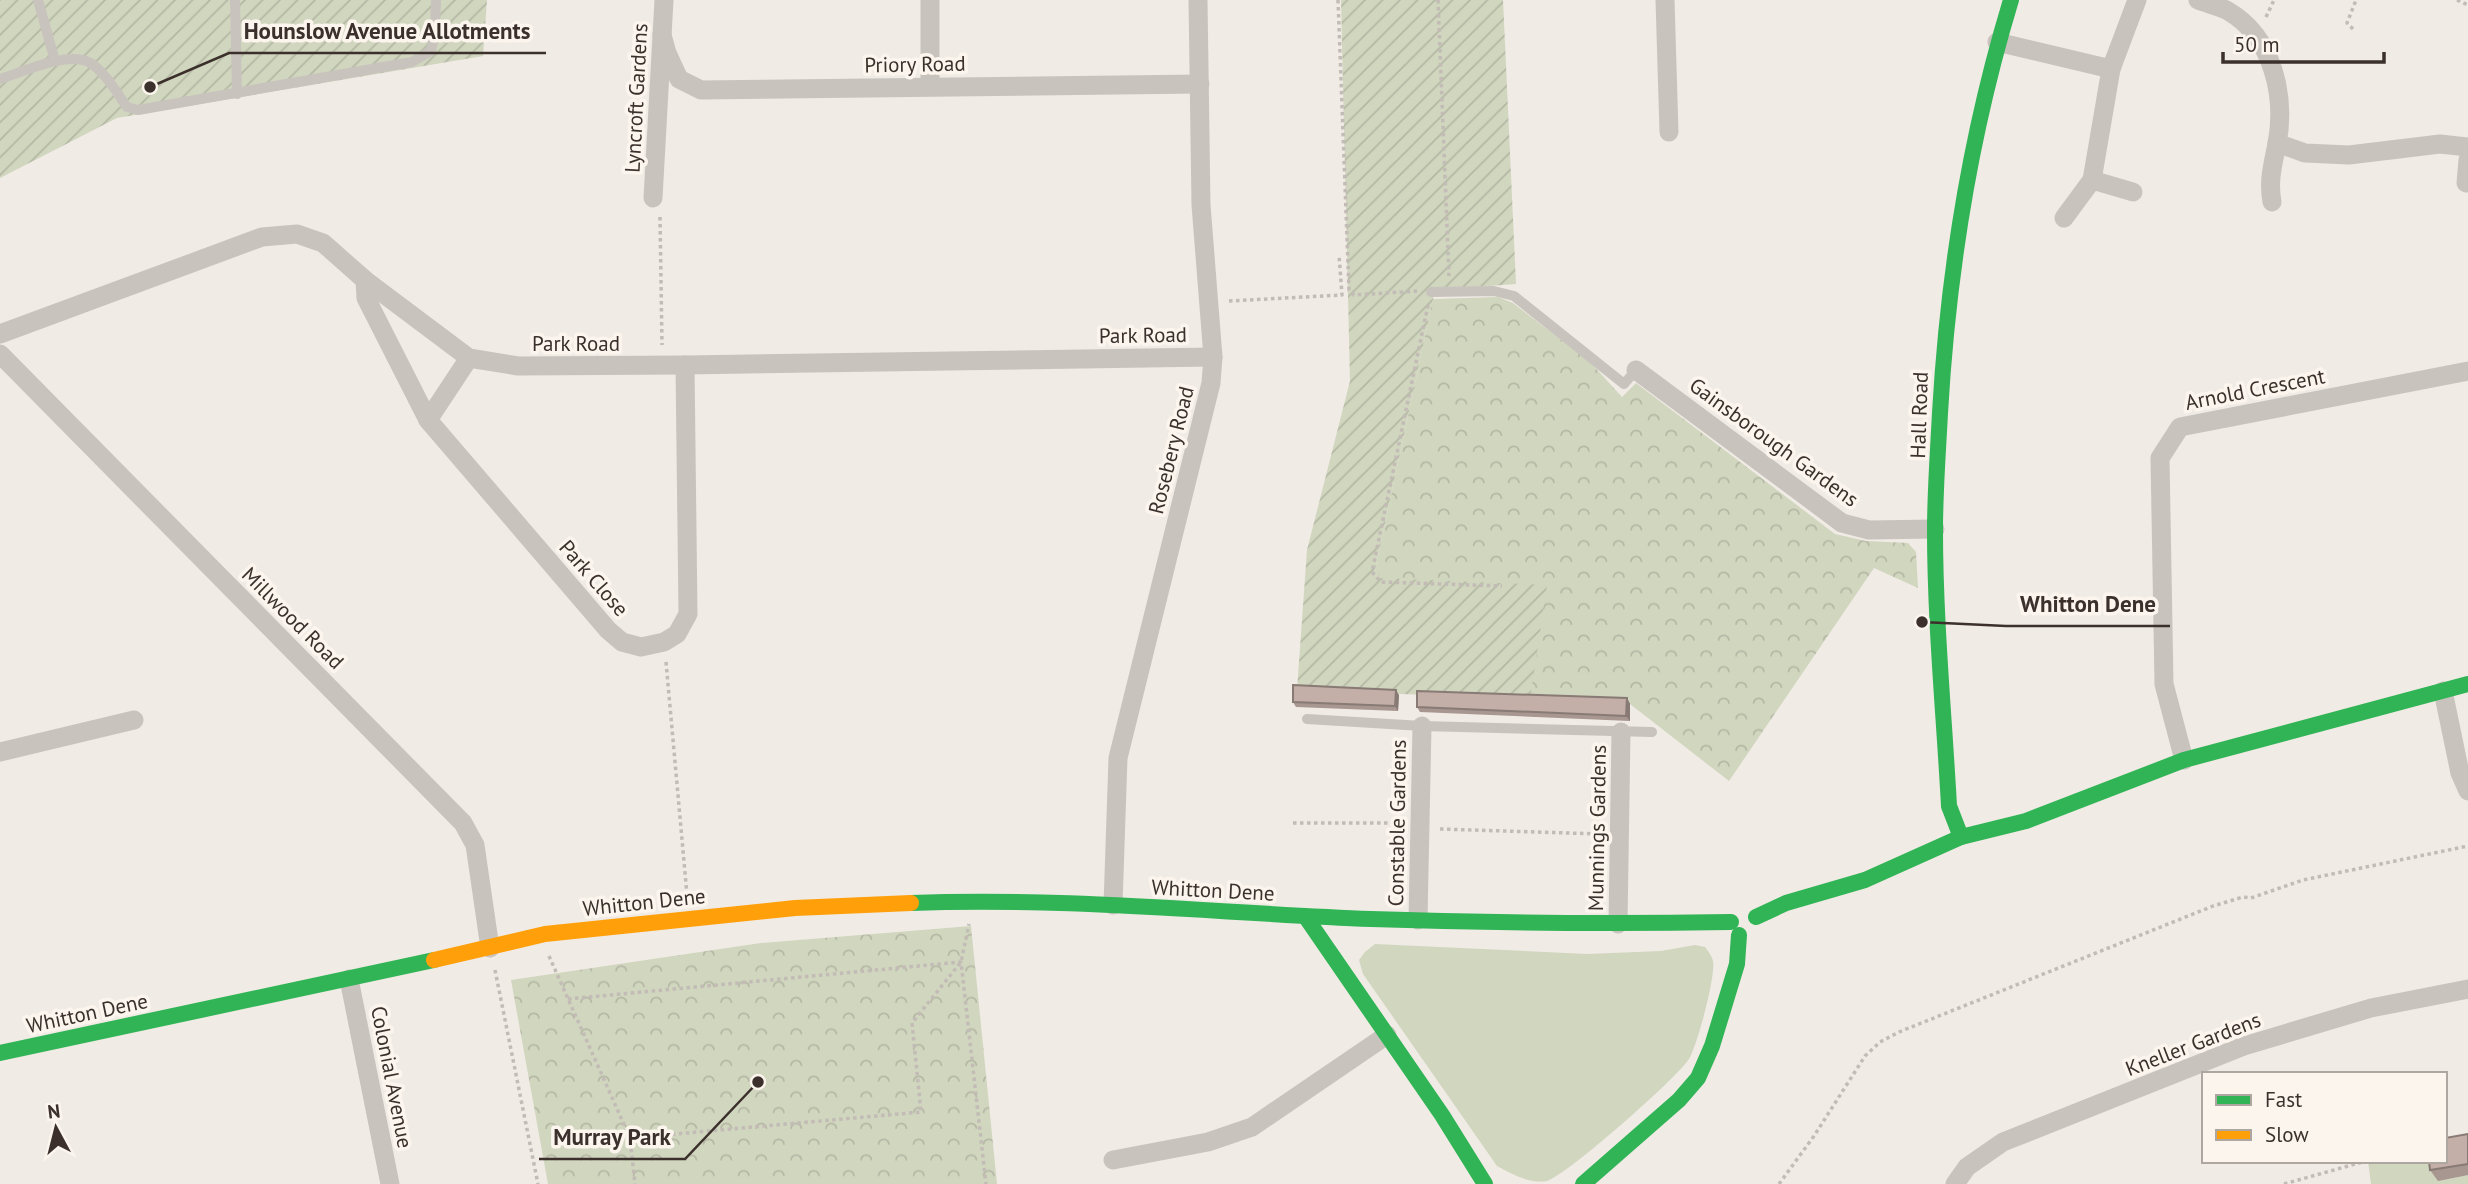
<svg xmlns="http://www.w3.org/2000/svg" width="2468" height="1184" font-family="'PT Sans',sans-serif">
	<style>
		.grass { fill: #d1d6bf }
		.park { fill: url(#park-crowns) }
		.garden { fill: url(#garden-furrows) }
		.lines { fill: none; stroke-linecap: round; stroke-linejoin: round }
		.path { stroke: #c2bbb6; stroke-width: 3.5; stroke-dasharray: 3.5 3.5; stroke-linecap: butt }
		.lane { stroke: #c9c3be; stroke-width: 10 }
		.street { stroke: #c9c3be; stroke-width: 19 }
		.fast { stroke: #30b455; stroke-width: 16 }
		.slow { stroke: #ff9f0a; stroke-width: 16 }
		.wall { fill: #a89690 }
		.shaded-wall { fill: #887a75 }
		.building { fill: #c3afa7; stroke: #887a75; stroke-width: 2 }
		.labels { text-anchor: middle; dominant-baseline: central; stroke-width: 7; stroke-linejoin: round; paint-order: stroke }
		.street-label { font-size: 21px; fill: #3b302b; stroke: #fbf5ee }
		.leader { fill: none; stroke: #3b302b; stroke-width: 2.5 }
		.callout-dot { fill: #3b302b; stroke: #fbf5ee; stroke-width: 2.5 }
		.callout-label { font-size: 23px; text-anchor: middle; font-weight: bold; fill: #3b302b; stroke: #fbf5ee; stroke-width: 7; stroke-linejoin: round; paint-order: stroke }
	</style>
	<defs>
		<pattern id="park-crowns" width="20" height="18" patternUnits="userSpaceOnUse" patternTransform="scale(1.75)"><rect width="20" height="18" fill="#d1d6bf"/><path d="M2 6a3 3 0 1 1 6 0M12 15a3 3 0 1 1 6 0" fill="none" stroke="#b4b8a4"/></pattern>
		<pattern id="garden-furrows" width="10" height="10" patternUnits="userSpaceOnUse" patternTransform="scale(1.75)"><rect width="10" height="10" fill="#d1d6bf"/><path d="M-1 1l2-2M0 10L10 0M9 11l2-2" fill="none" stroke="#b4b8a4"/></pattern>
	</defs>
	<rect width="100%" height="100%" fill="#f0ebe5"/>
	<g class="grass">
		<path d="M1375 944 1587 954 1661 951 1695 945 1705 947C1708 951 1712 956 1713 961 1716 976 1697 1046 1689 1059 1676 1079 1567 1175 1547 1181 1529 1184 1512 1174 1497 1166L1363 974 1359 960 1365 952Z"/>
		<polygon points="2468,1133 2468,1184 2371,1184 2368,1161 2445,1161 2445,1139"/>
	</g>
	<g class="park">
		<polygon points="1498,297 1513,303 1590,362 1622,397 1636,383 1835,534 1866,541 1908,543 1916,552 1918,588 1874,568 1729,781 1630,704 1530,699 1381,578 1375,570 1433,299"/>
		<polygon points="971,926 997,1184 548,1184 511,980 761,943"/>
	</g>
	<g class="garden">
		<polygon points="0,0 487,0 483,56 117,118 0,178"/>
		<polygon points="1341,0 1503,0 1516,284 1435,290 1375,570 1381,578 1547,585 1530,699 1297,690 1307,550 1350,381"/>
	</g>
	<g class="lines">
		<g class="path">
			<polyline points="1338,0 1349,290 1354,295 1418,291"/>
			<polyline points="1438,0 1449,276"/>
			<polyline points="2457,0 2468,5"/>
			<polyline points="2266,17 2274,0"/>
			<polyline points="2353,29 2347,23 2356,0"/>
			<polyline points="660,217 662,345"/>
			<polyline points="1229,301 1342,295 1339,255"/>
			<polyline points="1428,305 1372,572 1381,582 1502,586"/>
			<polyline points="666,662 687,895"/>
			<polyline points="1293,823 1399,823"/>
			<polyline points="1440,829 1600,834"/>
			<polyline points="549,956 630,1138 635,1184"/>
			<polyline points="495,970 538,1184"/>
			<polyline points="568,999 961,962 986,1184"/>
			<polyline points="630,1138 921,1112 912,1023 961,962 969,924"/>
			<polyline points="1779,1184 1814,1136 1865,1056 1880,1042 1899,1032 2213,906 2243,897 2251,898 2303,880 2468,846"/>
			<polyline points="2284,1184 2366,1161"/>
		</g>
		<g class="lane">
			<polyline points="38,0 55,61"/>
			<polyline points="235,0 237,94"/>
			<path d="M0 79C23 72 70 49 92 64 106 74 117 93 127 107L138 110 412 62 431 51 435 31 436 0"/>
			<polyline points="1431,292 1494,291 1514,296 1624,384 1636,370"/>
			<polyline points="1307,719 1422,726 1652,732"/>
		</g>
		<g class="street">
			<polyline points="930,0 930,86"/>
			<polyline points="1665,0 1669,132"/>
			<path d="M2198 0C2208 4 2219 6 2228 11 2273 37 2286 96 2277 144 2273 164 2268 181 2272 202"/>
			<polyline points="662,35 667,53 679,79 701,90 1200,84"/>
			<polyline points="1997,42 2111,69"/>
			<polyline points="2277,143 2305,153 2349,155 2440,144 2468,147"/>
			<polyline points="2092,180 2111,69 2137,0"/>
			<polyline points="2466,183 2468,160"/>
			<polyline points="653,198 664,0"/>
			<polyline points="2064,218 2092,180 2133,192"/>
			<polyline points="365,280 366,298 428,420"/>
			<polyline points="0,334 262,237 297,234 323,243 365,280 469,358 518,366 685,365 1213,357"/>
			<polyline points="0,354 463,823 475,845 490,948"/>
			<polyline points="469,358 428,420 608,630 622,642 641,647 664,642 677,634 688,614 685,365"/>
			<polyline points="1636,370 1842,523 1869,530 1935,529"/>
			<polyline points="2443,691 2460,773 2468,791"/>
			<polyline points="0,752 134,720"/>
			<polyline points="2184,760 2164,684 2160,458 2180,427 2468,371"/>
			<polyline points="1113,905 1118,758 1211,383 1213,357 1201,205 1198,0"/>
			<polyline points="1418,920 1422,726"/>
			<polyline points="1618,924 1621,732"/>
			<polyline points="349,979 390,1184"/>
			<polyline points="1113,1160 1208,1142 1252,1127 1387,1035"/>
			<polyline points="1955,1184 1967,1167 2003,1142 2244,1046 2371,1008 2468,989"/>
		</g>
		<g class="fast">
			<path d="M1961 837 1949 806C1944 714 1935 622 1935 530 1935 491 1938 452 1940 413 1948 272 1970 135 2011 0"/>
			<path d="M911 903C1065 897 1218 913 1371 919 1491 923 1611 924 1731 922"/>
			<polyline points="1305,916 1442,1115 1485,1184"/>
			<polyline points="1756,917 1786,903 1865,880 1961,837 2026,821 2184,760 2468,684"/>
			<polyline points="0,1053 434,960"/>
			<polyline points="1583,1184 1679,1100 1698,1078 1712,1046 1737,964 1739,935"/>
		</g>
		<polyline class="slow" points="434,960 545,934 795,908 911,903"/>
	</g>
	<g class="wall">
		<polygon points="1399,695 1398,711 1296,707 1293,702"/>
		<polygon points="1627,698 1630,704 1630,721 1420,712 1417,707"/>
		<polygon points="2468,1134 2468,1175 2438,1181 2430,1170"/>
	</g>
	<g class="shaded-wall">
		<polygon points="1396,690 1399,695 1398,711 1395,706"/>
		<polygon points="1627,698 1630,704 1630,721 1626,716"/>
	</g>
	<g class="building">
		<polygon points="1293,685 1396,690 1395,706 1293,702"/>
		<polygon points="1417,691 1627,698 1626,716 1417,707"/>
		<polygon points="2468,1134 2468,1164 2430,1170 2429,1161 2445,1161 2445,1138"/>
	</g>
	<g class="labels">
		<g class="street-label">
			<text transform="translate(915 64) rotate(-1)">Priory Road</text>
			<text transform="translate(636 98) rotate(-87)">Lyncroft Gardens</text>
			<text transform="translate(1143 335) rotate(-1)">Park Road</text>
			<text x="576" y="343">Park Road</text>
			<text transform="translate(2255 389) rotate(-11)">Arnold Crescent</text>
			<text transform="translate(1919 415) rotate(-88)">Hall Road</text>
			<text transform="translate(1774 442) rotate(36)">Gainsborough Gardens</text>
			<text transform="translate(1171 450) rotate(-76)">Rosebery Road</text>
			<text transform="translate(594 578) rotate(49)">Park Close</text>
			<text transform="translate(293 618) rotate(45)">Millwood Road</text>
			<text transform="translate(1397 823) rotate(-89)">Constable Gardens</text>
			<text transform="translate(1597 828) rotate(-89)">Munnings Gardens</text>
			<text transform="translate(1213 890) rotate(3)">Whitton Dene</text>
			<text transform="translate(644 902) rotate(-6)">Whitton Dene</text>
			<text transform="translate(87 1013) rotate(-12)">Whitton Dene</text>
			<text transform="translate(2193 1044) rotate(-21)">Kneller Gardens</text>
			<text transform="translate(392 1077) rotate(79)">Colonial Avenue</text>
		</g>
	</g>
	<path class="leader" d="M150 87L229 53H546M1922 622L2006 626H2170M758 1082L685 1159H539"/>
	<g class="callout-dot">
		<circle cx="150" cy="87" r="7"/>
		<circle cx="1922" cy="622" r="7"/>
		<circle cx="758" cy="1082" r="7"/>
	</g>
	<g class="callout-label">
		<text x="387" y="39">Hounslow Avenue Allotments</text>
		<text x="2088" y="612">Whitton Dene</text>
		<text x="612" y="1145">Murray Park</text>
	</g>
	<rect x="2202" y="1072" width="245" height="91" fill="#fbf5ee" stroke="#aea6a0" stroke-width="2"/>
	<rect x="2216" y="1095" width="35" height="10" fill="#30b455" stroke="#aea6a0" stroke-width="2"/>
	<text x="2265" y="1107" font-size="21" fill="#3b302b">Fast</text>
	<rect x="2216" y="1130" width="35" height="10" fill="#ff9f0a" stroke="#aea6a0" stroke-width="2"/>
	<text x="2265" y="1142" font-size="21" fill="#3b302b">Slow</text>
	<g transform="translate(56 1128) rotate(353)" stroke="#fbf5ee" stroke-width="5" paint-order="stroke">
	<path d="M0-5L12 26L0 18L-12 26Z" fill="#3b302b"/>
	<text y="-10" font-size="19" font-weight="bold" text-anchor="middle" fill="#3b302b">N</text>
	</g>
	<path d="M2223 52v10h161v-10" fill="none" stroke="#3b302b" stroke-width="3.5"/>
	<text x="2234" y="52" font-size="21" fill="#3b302b" stroke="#fbf5ee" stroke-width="5" paint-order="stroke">50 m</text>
</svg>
